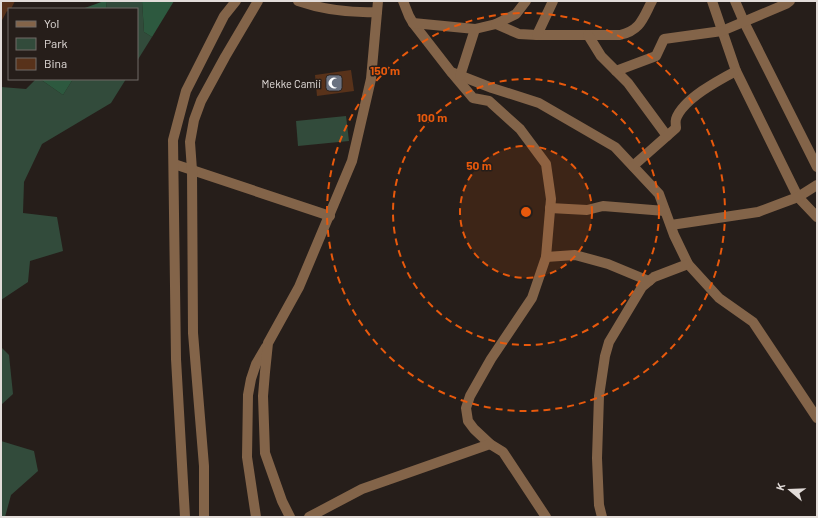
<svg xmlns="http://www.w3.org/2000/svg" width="818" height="518" font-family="Barlow,sans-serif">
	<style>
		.green { fill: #324b3b }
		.forest { fill: #2d593f }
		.building { fill: #58321a }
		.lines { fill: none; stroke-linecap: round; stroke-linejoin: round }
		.minor { stroke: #836449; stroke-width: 10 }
		.ring { fill: none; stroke: #e8590c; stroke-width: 2; stroke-dasharray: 7 5 }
		.labels { text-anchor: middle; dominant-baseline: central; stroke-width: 3; stroke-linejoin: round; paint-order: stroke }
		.poi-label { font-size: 11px; fill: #e2dcd9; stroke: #261e1a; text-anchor: end }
		.centre { fill: #e8590c; stroke: #261e1a; stroke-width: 2 }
		.ring-label { font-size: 12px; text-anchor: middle; font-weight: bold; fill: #e8590c; stroke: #261e1a; stroke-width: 3; stroke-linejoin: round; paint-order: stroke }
	</style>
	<rect width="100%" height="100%" fill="#261e1a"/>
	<g class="green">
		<polygon points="107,1 142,1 144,32 152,37 137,61 137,9 106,9"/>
		<polygon points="36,79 40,79 63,95 73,79 126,79 111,103 42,144 24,182 23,213 57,217 63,251 30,261 28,282 1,300 1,87 26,89"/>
		<polygon points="346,116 349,141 298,146 296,121"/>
		<polygon points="1,347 9,355 13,394 1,405"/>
		<polygon points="1,441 34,451 38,471 11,495 5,517 1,517"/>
	</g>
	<g class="forest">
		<polygon points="104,1 107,1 106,9 82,9"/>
		<polygon points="142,1 174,1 152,37 144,32"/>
		<polygon points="40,79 73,79 63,95"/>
	</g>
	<g class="building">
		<polygon points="1,1 15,1 11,9 9,9 9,12 7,11 1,22"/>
		<polygon points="351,70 354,91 317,96 315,75"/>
	</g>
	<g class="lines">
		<g class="minor">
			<path d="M298 1C324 10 350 13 377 12"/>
			<polyline points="403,1 409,16 413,23 451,72 492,88 539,103 615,147 659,194 674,235 688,264 719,298 753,322 817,418"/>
			<polyline points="712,1 736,71 798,197 817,217"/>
			<polyline points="735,1 744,22 817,167"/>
			<path d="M413 23 475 29 496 24 519 34 537 35H620C641 30 643 18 652 1"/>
			<polyline points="496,24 516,14 526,1"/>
			<polyline points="537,35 553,1"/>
			<polyline points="588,35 601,56 628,83 667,136"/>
			<polyline points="616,71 656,56 664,39 722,31 786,4 790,1"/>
			<polyline points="452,73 473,98 489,101 520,129 546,164 551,199 546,257 532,298 491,359 470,396 466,408 468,421 474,429 490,444 503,452 546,517"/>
			<polyline points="460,76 475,29"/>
			<polyline points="174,164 330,216"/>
			<path d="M633 166 676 128C676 126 675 122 676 119 683 99 719 80 736 71"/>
			<polyline points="550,208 587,210 603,206 665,211"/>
			<polyline points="671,225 758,212 798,197 817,185"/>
			<polyline points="546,257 575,255 608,264 649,281"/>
			<polyline points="185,517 176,359 173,140 186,91 224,16 236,1"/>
			<polyline points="204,517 204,466 193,333 192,170 190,142 194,120 201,101 225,57 258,1"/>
			<polyline points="256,517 247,457 248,395 251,379 256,364 266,347"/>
			<polyline points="290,517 282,501 265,453 263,396 265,372 268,343 299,287 352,161 371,79 378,1"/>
			<polyline points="309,517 362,489 490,444"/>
			<polyline points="602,517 599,505 597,458 599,396 605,356 609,342 642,287 654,277 688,264"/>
		</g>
	</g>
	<circle cx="526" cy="212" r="66" fill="#e8590c" fill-opacity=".12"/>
	<g class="ring">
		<circle cx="526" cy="212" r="66"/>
		<circle cx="526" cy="212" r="133"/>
		<circle cx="526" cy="212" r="199"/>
	</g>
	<defs>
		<g id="mosque-square" transform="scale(0.9)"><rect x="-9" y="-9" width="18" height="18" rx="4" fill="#6b7280" stroke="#261e1a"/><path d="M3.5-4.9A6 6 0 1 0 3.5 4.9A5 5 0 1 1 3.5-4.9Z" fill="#fff"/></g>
	</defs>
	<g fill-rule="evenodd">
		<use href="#mosque-square" x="334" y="83"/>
	</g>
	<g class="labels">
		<g class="poi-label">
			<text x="321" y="83">Mekke Camii</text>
		</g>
	</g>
	<circle cx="526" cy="212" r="6" class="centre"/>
	<g class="ring-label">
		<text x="385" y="75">150 m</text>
		<text x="432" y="122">100 m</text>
		<text x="479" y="170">50 m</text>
	</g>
	<rect width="818" height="518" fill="none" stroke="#e2dcd9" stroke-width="4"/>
	<rect x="8" y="8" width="130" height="72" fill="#261e1a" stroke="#716a66"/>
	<rect x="16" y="21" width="20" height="6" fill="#836449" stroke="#716a66"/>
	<text x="44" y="28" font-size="12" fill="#e2dcd9">Yol</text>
	<rect x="16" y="38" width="20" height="12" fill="#324b3b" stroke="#716a66"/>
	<text x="44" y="48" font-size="12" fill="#e2dcd9">Park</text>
	<rect x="16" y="58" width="20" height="12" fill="#58321a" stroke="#716a66"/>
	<text x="44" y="68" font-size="12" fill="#e2dcd9">Bina</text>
	<g transform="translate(790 490) rotate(289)" stroke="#261e1a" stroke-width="3" paint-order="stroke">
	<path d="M0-3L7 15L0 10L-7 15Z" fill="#e2dcd9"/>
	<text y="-6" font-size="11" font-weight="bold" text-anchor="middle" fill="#e2dcd9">K</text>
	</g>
</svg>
